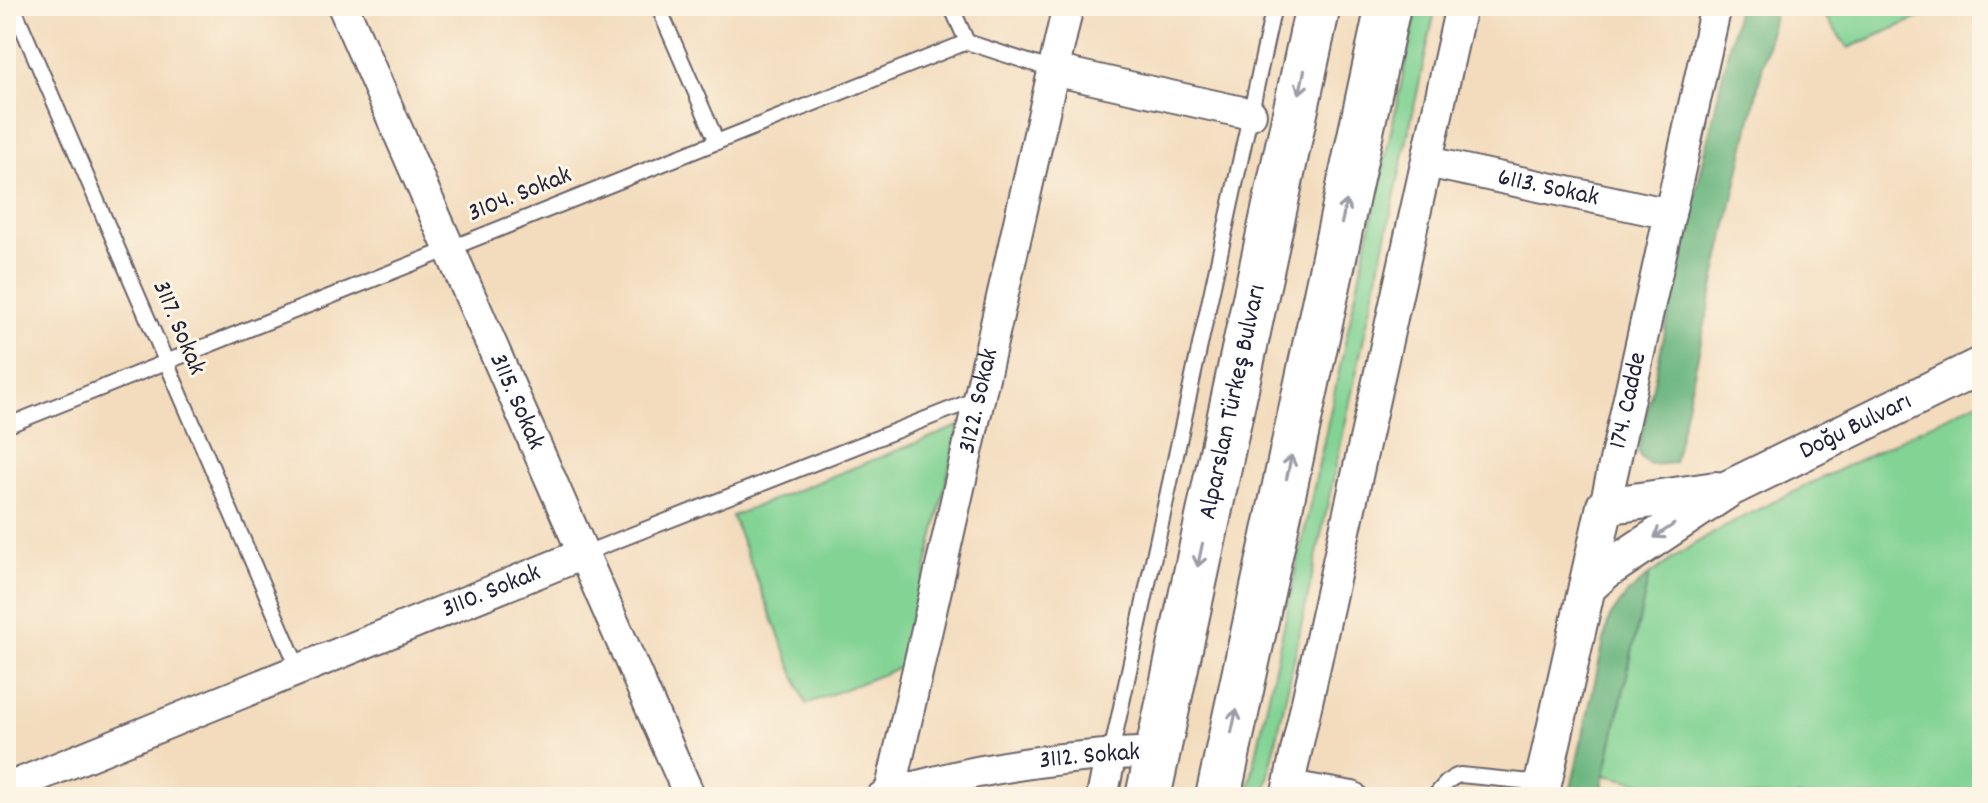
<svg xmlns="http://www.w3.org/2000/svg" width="1988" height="803" font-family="Dekko,sans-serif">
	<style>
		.green { fill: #82d394; stroke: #527a68; stroke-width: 2 }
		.forest { fill: #69b57e; stroke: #466c5c; stroke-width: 2 }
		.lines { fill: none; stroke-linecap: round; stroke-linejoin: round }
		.service-casing { stroke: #6b6368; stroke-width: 18 }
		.minor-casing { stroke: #6b6368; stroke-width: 34 }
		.tertiary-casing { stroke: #6b6368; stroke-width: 40 }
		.trunk-casing { stroke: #6b6368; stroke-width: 48 }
		.service { stroke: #fff; stroke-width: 14 }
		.minor { stroke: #fff; stroke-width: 30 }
		.tertiary { stroke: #fff; stroke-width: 36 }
		.trunk { stroke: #fff; stroke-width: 44 }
		.oneway { stroke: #9c9ca7 }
		.labels { text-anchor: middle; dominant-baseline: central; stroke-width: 6; stroke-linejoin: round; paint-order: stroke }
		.street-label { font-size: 26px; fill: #22223b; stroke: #fcf5e5 }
	</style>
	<rect width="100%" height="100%" fill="#fcf5e5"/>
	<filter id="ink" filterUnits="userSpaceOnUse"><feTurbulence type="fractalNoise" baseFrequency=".0125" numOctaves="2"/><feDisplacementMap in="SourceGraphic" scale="16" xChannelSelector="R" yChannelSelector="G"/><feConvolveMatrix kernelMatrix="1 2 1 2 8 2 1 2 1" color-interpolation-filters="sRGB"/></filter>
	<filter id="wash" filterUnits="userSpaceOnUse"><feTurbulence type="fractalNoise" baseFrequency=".006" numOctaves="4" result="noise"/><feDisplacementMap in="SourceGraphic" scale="32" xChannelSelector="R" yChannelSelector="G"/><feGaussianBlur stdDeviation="1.8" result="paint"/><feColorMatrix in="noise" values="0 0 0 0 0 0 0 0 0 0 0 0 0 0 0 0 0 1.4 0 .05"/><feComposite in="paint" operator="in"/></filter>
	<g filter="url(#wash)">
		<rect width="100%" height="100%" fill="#f3dcbd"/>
		<g class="green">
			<polygon points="1418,6 1436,6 1264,797 1247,797"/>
			<polygon points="1818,6 1946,6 1848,48"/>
			<polygon points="1982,399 1982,797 1702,797 1605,775 1649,575 1694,544 1741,518"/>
			<polygon points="959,426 904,666 806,704 732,516"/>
		</g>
		<g class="forest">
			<polygon points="1738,6 1776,6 1674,463 1650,465 1642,459 1638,452"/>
			<polygon points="1649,575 1600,797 1569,797 1609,619 1626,595"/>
		</g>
	</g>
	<g filter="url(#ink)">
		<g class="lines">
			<g class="service-casing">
				<g id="service">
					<polyline points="13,6 299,670"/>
					<polyline points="658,6 717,142"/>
					<polyline points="951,6 967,42"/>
					<polyline points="6,426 967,42 1053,70"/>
					<polyline points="583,554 979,398"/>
					<polyline points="1111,753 1274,6"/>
					<path d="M1434 797C1442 788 1448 778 1460 775L1543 783"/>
				</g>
			</g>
			<g class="minor-casing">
				<g id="minor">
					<path id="s1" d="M343 6 690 797"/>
					<polyline points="1053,70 1251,114"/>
					<path id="s2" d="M1427 162 1670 214"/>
					<path id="s3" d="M1605 506 1716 6"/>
					<polyline points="1289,786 1352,797"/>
					<path id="s4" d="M6 789 583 554"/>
					<path id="s5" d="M882 797C898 791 914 787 930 783 1005 763 1080 755 1158 752"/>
					<path id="s6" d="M889 797 1068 6"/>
					<polyline points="1102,797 1111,753"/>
					<polyline points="1286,797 1461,6"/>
				</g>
			</g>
			<g class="tertiary-casing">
				<g id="tertiary">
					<path id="s7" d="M1587 587 1605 571 1730 488 1982 365"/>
					<polyline points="1540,797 1605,506 1716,490"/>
				</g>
			</g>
			<g class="trunk-casing">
				<g id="trunk">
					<path id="s8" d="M1148 797 1318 6"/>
					<polyline points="1218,797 1388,6"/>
				</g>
			</g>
			<use href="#service" class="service"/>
			<use href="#minor" class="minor"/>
			<use href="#tertiary" class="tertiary"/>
			<use href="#trunk" class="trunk"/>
		</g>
		<defs><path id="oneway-shaft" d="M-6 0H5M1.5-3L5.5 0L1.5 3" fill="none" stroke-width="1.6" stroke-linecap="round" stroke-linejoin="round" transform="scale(2)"/></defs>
		<g class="oneway">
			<use href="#oneway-shaft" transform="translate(1302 82) rotate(102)"/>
			<use href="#oneway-shaft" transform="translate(1344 212) rotate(-78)"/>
			<use href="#oneway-shaft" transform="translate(1289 467) rotate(-78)"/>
			<use href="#oneway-shaft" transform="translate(1664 531) rotate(146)"/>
			<use href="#oneway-shaft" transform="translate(1200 555) rotate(102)"/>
			<use href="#oneway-shaft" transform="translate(1234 721) rotate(-78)"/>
		</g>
	</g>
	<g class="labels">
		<g class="street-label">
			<text stroke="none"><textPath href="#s2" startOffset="124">6113. Sokak</textPath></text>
			<text transform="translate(520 195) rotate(-22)">3104. Sokak</text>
			<text transform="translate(178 328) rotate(67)">3117. Sokak</text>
			<text stroke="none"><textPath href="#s1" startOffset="432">3115. Sokak</textPath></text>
			<text stroke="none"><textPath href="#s6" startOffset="406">3122. Sokak</textPath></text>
			<text stroke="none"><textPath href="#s8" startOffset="404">Alparslan Türkeş Bulvarı</textPath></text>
			<text stroke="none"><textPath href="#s3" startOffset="108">174. Cadde</textPath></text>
			<text stroke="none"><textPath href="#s7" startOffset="314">Doğu Bulvarı</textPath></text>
			<text stroke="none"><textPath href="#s4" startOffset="524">3110. Sokak</textPath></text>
			<text stroke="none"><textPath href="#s5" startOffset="212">3112. Sokak</textPath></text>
		</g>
	</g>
	<rect width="1988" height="803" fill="none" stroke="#fcf5e5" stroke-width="32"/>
</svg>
